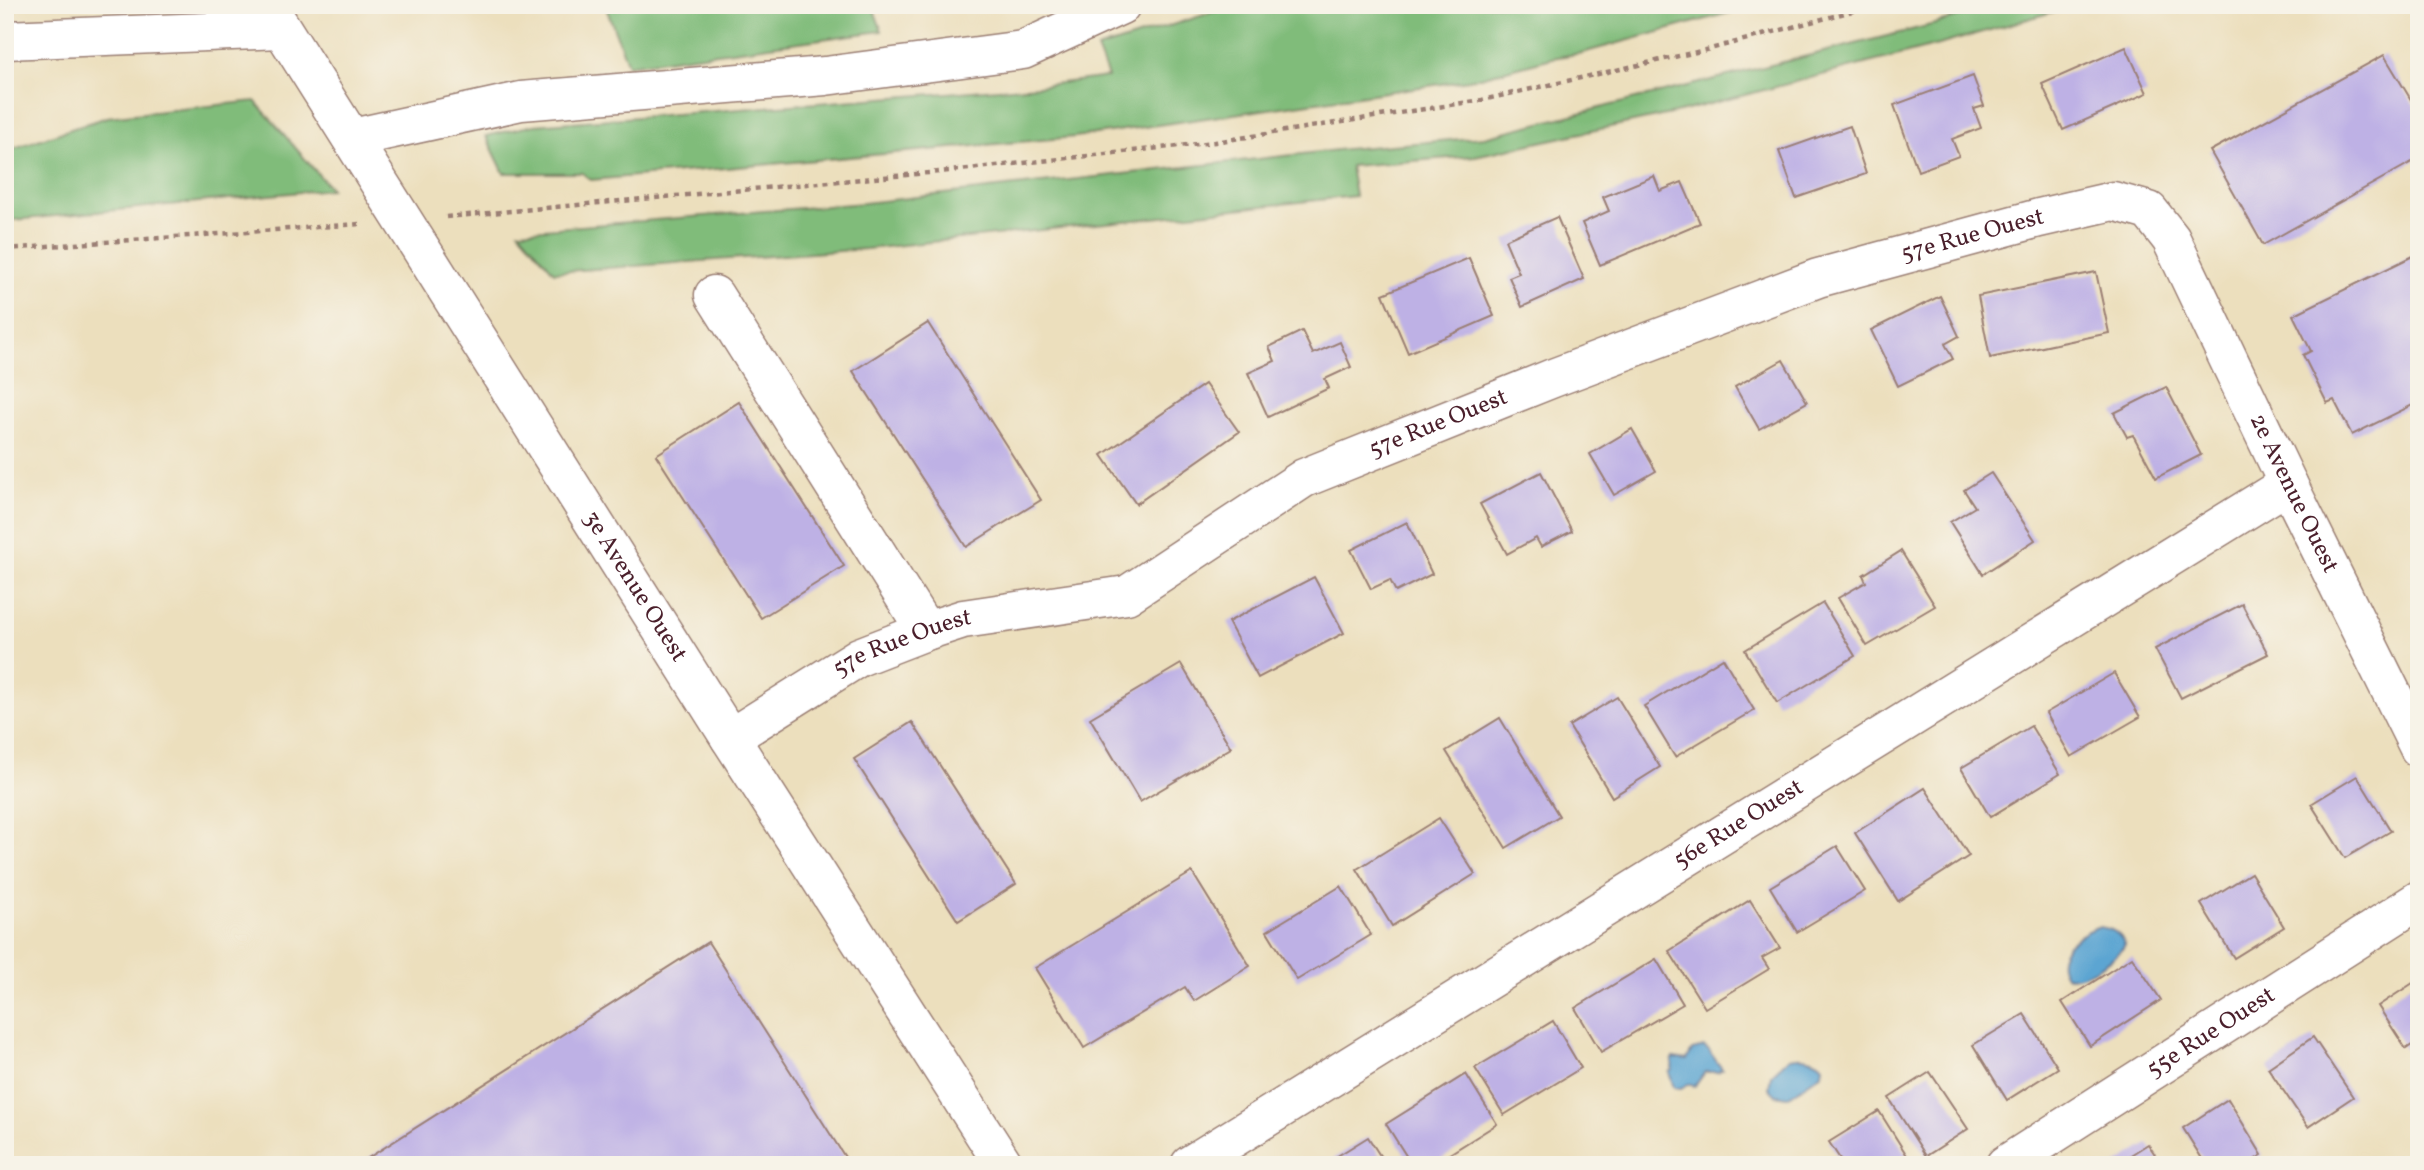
<svg xmlns="http://www.w3.org/2000/svg" width="2424" height="1170" font-family="Vollkorn,serif">
	<style>
		.forest { fill: #80bc7a; stroke: #656e52; stroke-width: 2 }
		.water { fill: #5ba5d2; stroke: #52627e; stroke-width: 2 }
		.building { fill: #beb1e5 }
		.lines { fill: none; stroke-linecap: round; stroke-linejoin: round }
		.minor-casing { stroke: #9b7f74; stroke-width: 41 }
		.path { stroke: #9b7f74; stroke-width: 4.5; stroke-dasharray: 5 5; stroke-linecap: butt }
		.minor { stroke: #fff; stroke-width: 38 }
		.labels { text-anchor: middle; dominant-baseline: central; stroke-width: 6; stroke-linejoin: round; paint-order: stroke }
		.street-label { font-size: 24px; fill: #4a1f2b; stroke: #f7f3e8 }
	</style>
	<rect width="100%" height="100%" fill="#f7f3e8"/>
	<filter id="ink" filterUnits="userSpaceOnUse"><feTurbulence type="fractalNoise" baseFrequency=".0143" numOctaves="2"/><feDisplacementMap in="SourceGraphic" scale="14" xChannelSelector="R" yChannelSelector="G"/><feConvolveMatrix kernelMatrix="1 2 1 2 8 2 1 2 1" color-interpolation-filters="sRGB"/></filter>
	<filter id="wash" filterUnits="userSpaceOnUse"><feTurbulence type="fractalNoise" baseFrequency=".00686" numOctaves="4" result="noise"/><feDisplacementMap in="SourceGraphic" scale="28" xChannelSelector="R" yChannelSelector="G"/><feGaussianBlur stdDeviation="1.57" result="paint"/><feColorMatrix in="noise" values="0 0 0 0 0 0 0 0 0 0 0 0 0 0 0 0 0 1.4 0 .05"/><feComposite in="paint" operator="in"/></filter>
	<g filter="url(#wash)">
		<rect width="100%" height="100%" fill="#ecdfbd"/>
		<g class="forest">
			<polygon points="605,5 872,5 882,31 628,65"/>
			<polygon points="1235,5 1758,5 1582,53 1552,58 1469,80 1075,137 591,180 582,173 504,173 486,136 534,125 1038,86 1108,77 1097,49"/>
			<polygon points="1996,5 2076,5 1942,44 1675,113 1475,156 1350,166 1355,196 866,249 554,272 519,231 864,203 1346,149 1484,137 1935,24"/>
			<polygon points="255,101 331,189 5,221 5,151 107,117"/>
		</g>
		<g class="water">
			<path d="M2097 927C2111 928 2119 932 2125 944 2118 959 2081 981 2065 976 2050 951 2077 936 2097 927Z"/>
			<polygon points="1704,1047 1709,1051 1722,1069 1718,1072 1705,1072 1695,1086 1688,1084 1681,1089 1674,1088 1669,1072 1672,1070 1673,1058 1687,1060 1692,1050"/>
			<path d="M1796 1057C1804 1056 1818 1059 1823 1066L1822 1073 1788 1097 1776 1095 1769 1088 1771 1075 1789 1058Z"/>
		</g>
		<g id="blocks">
			<g class="building">
				<polygon points="2126,47 2147,93 2063,130 2042,84"/>
				<polygon points="2384,55 2419,113 2419,158 2263,245 2210,151"/>
				<polygon points="1973,76 1984,106 1974,109 1981,128 1952,139 1959,156 1918,171 1894,105"/>
				<polygon points="1850,126 1866,174 1796,198 1779,151"/>
				<polygon points="1654,176 1660,191 1682,182 1700,223 1600,265 1582,223 1609,211 1603,197"/>
				<polygon points="1557,217 1584,279 1522,307 1509,277 1519,273 1505,240"/>
				<polygon points="2419,253 2419,402 2352,435 2334,400 2327,403 2303,355 2311,351 2293,315"/>
				<polygon points="1469,258 1494,316 1408,353 1383,294"/>
				<polygon points="2096,272 2109,333 1990,358 1978,296"/>
				<polygon points="1940,296 1959,336 1945,344 1953,359 1898,386 1871,330"/>
				<polygon points="928,323 1041,500 966,547 853,371"/>
				<polygon points="1302,331 1313,354 1340,342 1351,367 1325,379 1329,388 1268,417 1248,373 1275,361 1269,347"/>
				<polygon points="1783,360 1807,402 1759,429 1735,387"/>
				<polygon points="1205,384 1239,432 1136,504 1102,455"/>
				<polygon points="2166,387 2201,455 2156,478 2133,435 2127,437 2114,413"/>
				<polygon points="739,402 844,566 761,618 656,455"/>
				<polygon points="1632,429 1656,471 1614,495 1590,454"/>
				<polygon points="1541,472 1572,531 1541,547 1536,538 1507,554 1480,504"/>
				<polygon points="1991,473 2035,540 1983,574 1950,522 1975,507 1964,490"/>
				<polygon points="1407,522 1432,574 1396,592 1390,580 1371,589 1351,550"/>
				<polygon points="1901,551 1935,606 1867,646 1838,598 1866,582 1863,575"/>
				<polygon points="1314,577 1344,633 1258,678 1228,622"/>
				<polygon points="1823,603 1855,656 1777,703 1745,650"/>
				<polygon points="2242,604 2268,654 2181,698 2155,649"/>
				<polygon points="1723,658 1754,710 1675,757 1644,706"/>
				<polygon points="1181,664 1231,748 1140,802 1090,718"/>
				<polygon points="2114,673 2140,717 2071,757 2046,713"/>
				<polygon points="1617,697 1660,767 1612,797 1569,726"/>
				<polygon points="1500,718 1559,816 1506,848 1446,751"/>
				<polygon points="912,722 1016,884 958,921 854,759"/>
				<polygon points="2031,726 2060,774 1990,817 1961,768"/>
				<polygon points="2357,776 2391,831 2345,858 2311,804"/>
				<polygon points="1925,788 1969,856 1898,901 1855,833"/>
				<polygon points="1439,818 1475,874 1392,926 1357,869"/>
				<polygon points="1837,846 1865,891 1797,932 1770,887"/>
				<polygon points="1192,872 1250,966 1194,1001 1185,987 1084,1048 1035,968"/>
				<polygon points="2251,873 2284,927 2234,958 2201,904"/>
				<polygon points="1341,886 1371,935 1297,980 1267,931"/>
				<polygon points="1750,900 1780,948 1762,958 1769,969 1705,1008 1669,951"/>
				<polygon points="708,942 850,1165 357,1165"/>
				<polygon points="2132,957 2161,1000 2090,1046 2062,1002"/>
				<polygon points="1656,959 1683,1004 1601,1052 1575,1008"/>
				<polygon points="2419,979 2419,1040 2406,1049 2378,1006"/>
				<polygon points="2024,1014 2058,1068 2007,1100 1973,1045"/>
				<polygon points="1553,1021 1581,1068 1504,1115 1475,1068"/>
				<polygon points="2313,1037 2353,1097 2308,1127 2268,1068"/>
				<polygon points="1930,1072 1968,1129 1926,1156 1889,1098"/>
				<polygon points="1466,1074 1497,1124 1432,1165 1412,1165 1386,1124"/>
				<polygon points="2228,1099 2262,1155 2246,1165 2206,1165 2183,1128"/>
				<polygon points="1879,1111 1913,1165 1844,1165 1829,1142"/>
				<polygon points="1368,1137 1386,1165 1323,1165"/>
				<polygon points="2148,1144 2162,1165 2115,1165"/>
			</g>
		</g>
	</g>
	<g filter="url(#ink)">
		<use href="#blocks" fill-opacity="0" stroke="#9b7f74" stroke-width="2"/>
		<g class="lines">
			<g class="minor-casing">
				<g id="minor">
					<path id="s1" d="M267 5 730 738 1004 1165"/>
					<polyline points="5,40 281,29"/>
					<polyline points="352,138 521,101 825,76 1023,50 1121,5"/>
					<polyline points="714,295 926,631"/>
					<path id="s2" d="M730 738 859 657 926 631 963 619 1127 595 1304 478 1553 378 1818 278 2039 218 2113 201 2149 211 2171 239 2288 484 2419 748"/>
					<path id="s3" d="M1190 1165 2288 484"/>
					<path id="s4" d="M2005 1165 2419 900"/>
				</g>
			</g>
			<g class="path">
				<polyline points="446,217 950,171 1215,142 1482,100 1710,49 1875,5"/>
				<polyline points="5,249 360,224"/>
			</g>
			<use href="#minor" class="minor"/>
		</g>
	</g>
	<g class="labels">
		<g class="street-label">
			<text stroke="none"><textPath href="#s2" startOffset="1353">57e Rue Ouest</textPath></text>
			<text stroke="none"><textPath href="#s2" startOffset="786">57e Rue Ouest</textPath></text>
			<text stroke="none"><textPath href="#s2" startOffset="1853">2e Avenue Ouest</textPath></text>
			<text stroke="none"><textPath href="#s1" startOffset="688">3e Avenue Ouest</textPath></text>
			<text stroke="none"><textPath href="#s2" startOffset="198">57e Rue Ouest</textPath></text>
			<text stroke="none"><textPath href="#s3" startOffset="646">56e Rue Ouest</textPath></text>
			<text stroke="none"><textPath href="#s4" startOffset="245">55e Rue Ouest</textPath></text>
		</g>
	</g>
	<rect width="2424" height="1170" fill="none" stroke="#f7f3e8" stroke-width="28"/>
</svg>
